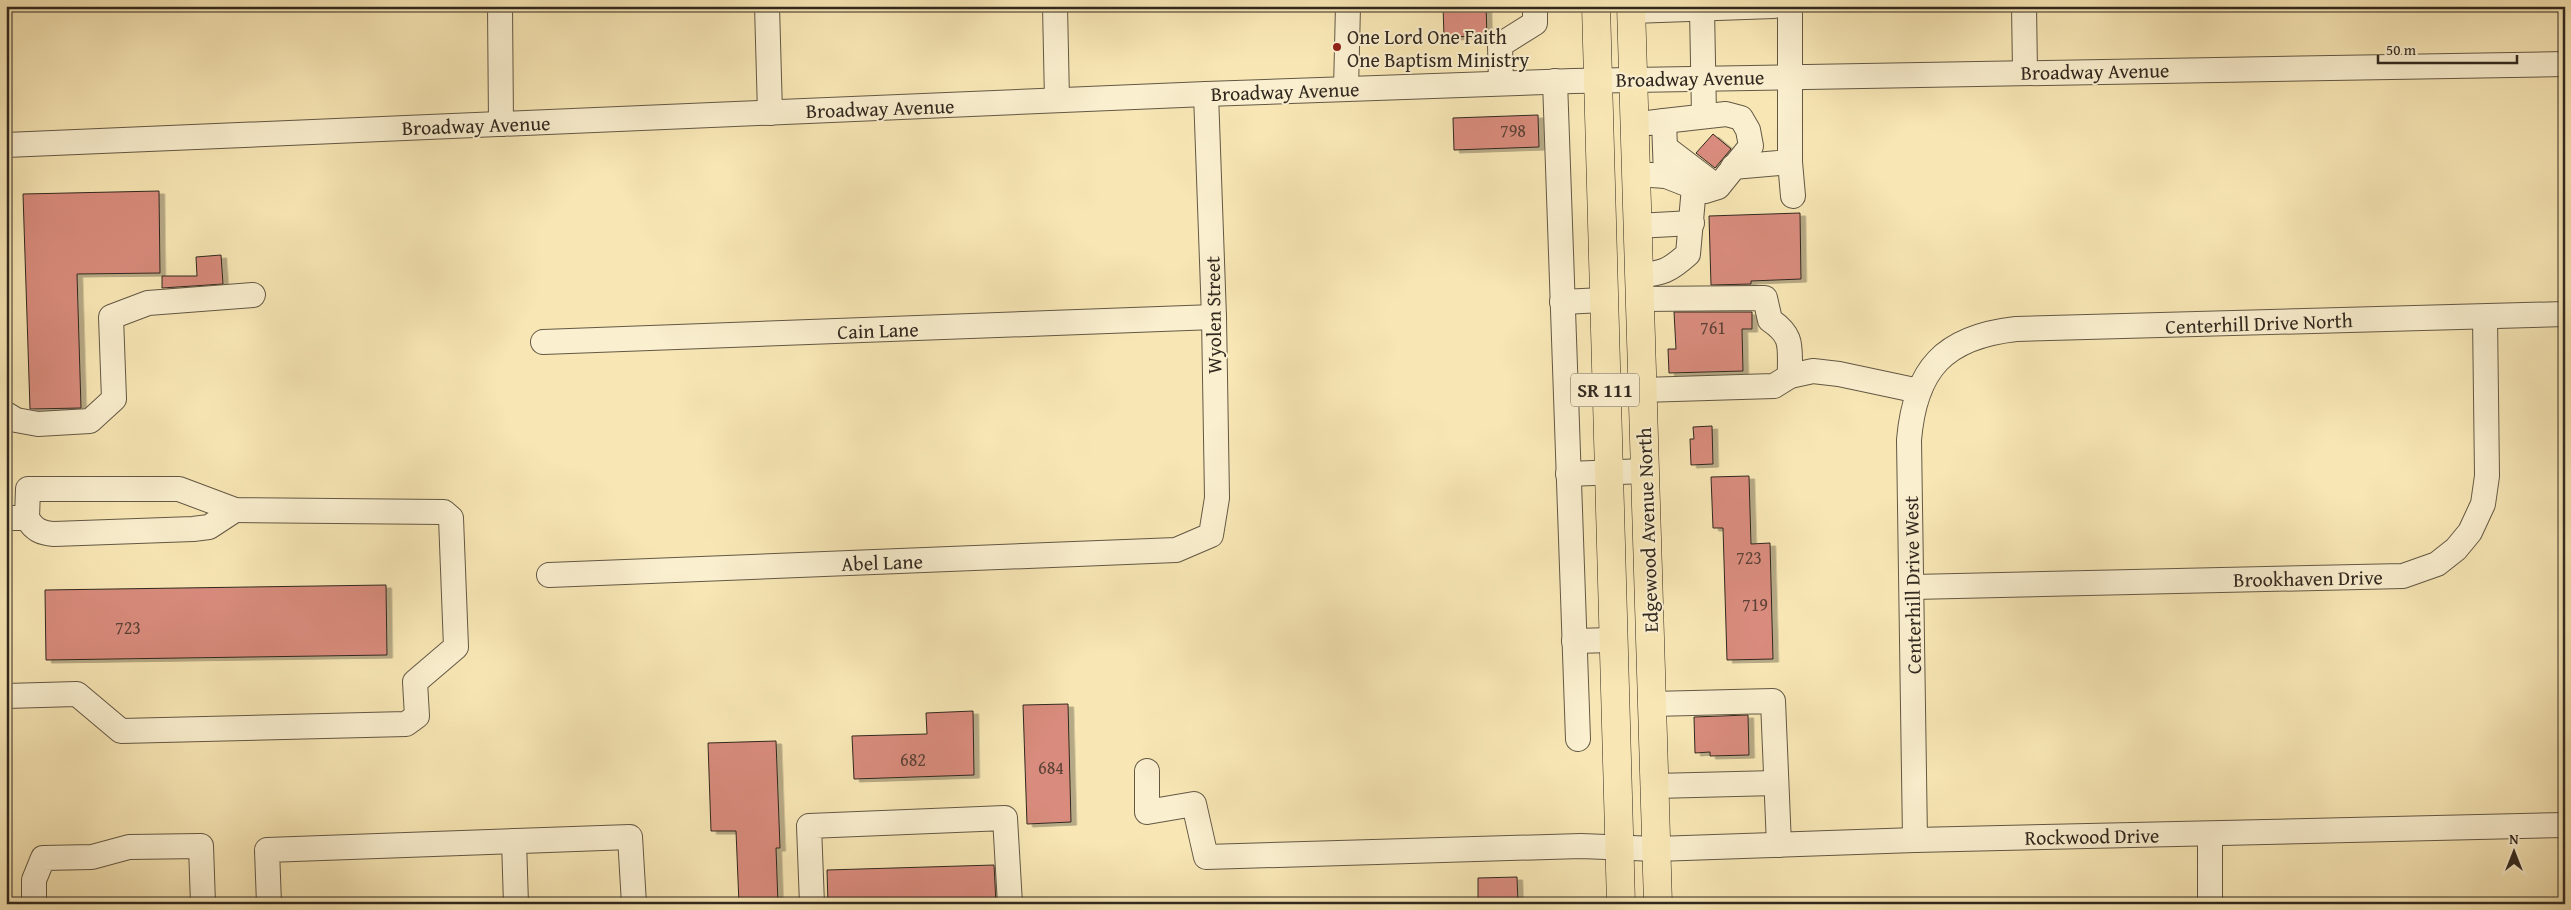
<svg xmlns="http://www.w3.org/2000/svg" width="2571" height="910" font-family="'Gentium Book Plus',serif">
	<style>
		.building { fill: #d98c7d; stroke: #31281f; filter: url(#shadow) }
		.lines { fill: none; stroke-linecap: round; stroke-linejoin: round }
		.minor-casing { stroke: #635844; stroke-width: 26 }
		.major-casing { stroke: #31281f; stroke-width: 29 }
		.minor { stroke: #faefcf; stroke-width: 24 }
		.major { stroke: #f8e7b5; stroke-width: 28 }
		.poi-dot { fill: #8f2418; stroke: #faefcf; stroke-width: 2 }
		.labels { text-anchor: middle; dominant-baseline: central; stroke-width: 4; stroke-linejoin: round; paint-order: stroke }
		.number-label { font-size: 18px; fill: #5b4136 }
		.shield { fill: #faefcf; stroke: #6d6454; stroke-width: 1 }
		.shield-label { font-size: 19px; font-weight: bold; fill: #31281f }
		.poi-label { font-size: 20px; fill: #31281f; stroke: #faefcf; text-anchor: start }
		.street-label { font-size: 20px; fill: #31281f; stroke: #faefcf }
	</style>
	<defs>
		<filter id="shadow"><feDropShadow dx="5.5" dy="3" stdDeviation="0" flood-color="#0004"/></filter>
	</defs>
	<rect width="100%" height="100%" fill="#f8e7b5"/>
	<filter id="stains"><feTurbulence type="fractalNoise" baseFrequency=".004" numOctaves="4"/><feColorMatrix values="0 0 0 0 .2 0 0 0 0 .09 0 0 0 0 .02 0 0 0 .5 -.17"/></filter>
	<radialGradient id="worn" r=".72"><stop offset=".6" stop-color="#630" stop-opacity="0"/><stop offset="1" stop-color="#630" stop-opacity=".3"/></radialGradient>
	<g class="building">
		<polygon points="1443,6 1486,6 1487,36 1444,37"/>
		<polygon points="1538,115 1539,147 1454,150 1453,118"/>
		<polygon points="1713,134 1731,149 1715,168 1696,153"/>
		<polygon points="159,191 160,273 77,274 81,408 30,409 23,194"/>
		<polygon points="1800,213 1801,279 1751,281 1751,284 1711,285 1709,216"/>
		<polygon points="221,255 223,284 162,288 162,276 197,276 196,257"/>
		<polygon points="1674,312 1752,312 1752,329 1742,329 1743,371 1669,373 1668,349 1676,349"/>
		<polygon points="1712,426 1713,464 1691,465 1690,439 1694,439 1693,427"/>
		<polygon points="1749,476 1751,544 1770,543 1773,659 1727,660 1723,528 1713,528 1711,477"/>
		<polygon points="386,585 387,655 46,660 45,590"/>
		<polygon points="1068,704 1071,822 1027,824 1023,705"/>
		<polygon points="973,711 974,775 854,779 852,736 927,734 926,713"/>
		<polygon points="1748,715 1749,755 1710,756 1710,752 1695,753 1694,717"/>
		<polygon points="776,741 780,848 776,848 778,904 739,904 736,831 711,831 708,743"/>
		<polygon points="994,865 996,903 828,904 827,870"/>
		<polygon points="1517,877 1518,904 1478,904 1478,878"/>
	</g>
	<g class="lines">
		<g class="minor-casing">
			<g id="minor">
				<polyline points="500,6 501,124"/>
				<polyline points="767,6 770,113"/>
				<polyline points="1055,6 1057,100"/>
				<polyline points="2024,6 2025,71"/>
				<polyline points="1702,9 1704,115"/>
				<polyline points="1632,11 1774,6"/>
				<polyline points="1555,81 1578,739"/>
				<polyline points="1501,83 1500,45 1535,23 1535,6"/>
				<polyline points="1346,89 1348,6"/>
				<polyline points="1664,121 1726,114 1741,118 1748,130 1751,146 1718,187 1705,191 1694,187"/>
				<polyline points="1648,123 1664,121 1666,176"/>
				<polyline points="6,145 1206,94 1573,81 2565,64"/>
				<polyline points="1666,148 1716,186"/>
				<polyline points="1790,162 1793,196"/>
				<polyline points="1733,167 1790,162 1790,6"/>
				<path d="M1636 174 1666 176 1694 187 1688 254C1669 271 1663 273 1638 276"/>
				<polyline points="1637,226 1692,223"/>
				<path d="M1639 299 1765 298 1770 320C1795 337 1789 348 1790 376L1774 386 1642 390"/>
				<polyline points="1562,302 1603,300"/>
				<polyline points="543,342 1214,317"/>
				<polyline points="1790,376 1813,371 1839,374 1919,391"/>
				<polyline points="6,414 16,420 38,424 90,421 114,399 111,317 148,303 253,295"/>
				<polyline points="1568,474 1645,471"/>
				<polyline points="6,518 27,518 28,489 179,489 235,510 444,512 451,518 456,647 415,682 417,716 406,724 121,731 77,694 6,696"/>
				<path d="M27 518C34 530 41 533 54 534L193 529 209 527 235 510"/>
				<polyline points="549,575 1176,550 1211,535 1217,498 1214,317 1206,94"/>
				<polyline points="1913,587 2403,576 2437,564 2456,549 2470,532 2483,504 2487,476 2485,317"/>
				<polyline points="1574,641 1613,640"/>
				<polyline points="1652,704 1773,701 1779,845"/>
				<polyline points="1147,771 1147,812 1194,804 1206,857 1581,846 1656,849 1915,840 2565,825"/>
				<polyline points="1655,786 1776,783"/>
				<polyline points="2210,834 2210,904"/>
				<path d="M1915 840 1909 440C1915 369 1944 337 2016 329L2565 314"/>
				<polyline points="514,841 516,904"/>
				<polyline points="34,904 34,880 43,858 92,857 129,847 201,846 203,904"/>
				<polyline points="269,904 267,850 630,837 634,904"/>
				<polyline points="812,904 809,826 1005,818 1010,904"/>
			</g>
		</g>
		<g class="major-casing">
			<g id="major">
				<polyline points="1596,6 1621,904"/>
				<polyline points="1631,6 1658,904"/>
			</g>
		</g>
		<use href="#minor" class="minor"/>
		<use href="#major" class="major"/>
	</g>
	<circle class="poi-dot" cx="1337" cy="47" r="5"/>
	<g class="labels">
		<g class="number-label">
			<text x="1513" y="130">798</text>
			<text x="1713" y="327">761</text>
			<text x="1749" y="557">723</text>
			<text x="1755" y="604">719</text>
			<text x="128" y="627">723</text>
			<text x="913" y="759">682</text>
			<text x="1051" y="767">684</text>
		</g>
		<rect class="shield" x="1571" y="373.5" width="68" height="33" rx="4"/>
		<g class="shield-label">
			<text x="1605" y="390">SR 111</text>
		</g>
		<g class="poi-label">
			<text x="1347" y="36">One Lord One Faith<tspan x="1347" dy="23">One Baptism Ministry</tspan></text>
		</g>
		<g class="street-label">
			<text transform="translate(2095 71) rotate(-1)">Broadway Avenue</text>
			<text transform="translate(1690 78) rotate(-1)">Broadway Avenue</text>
			<text transform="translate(1285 91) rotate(-2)">Broadway Avenue</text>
			<text transform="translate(880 108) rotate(-2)">Broadway Avenue</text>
			<text transform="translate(476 125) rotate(-2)">Broadway Avenue</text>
			<text transform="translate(1213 315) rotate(-91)">Wyolen Street</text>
			<text transform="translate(2259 323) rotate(-2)">Centerhill Drive North</text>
			<text transform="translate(878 330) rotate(-2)">Cain Lane</text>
			<text transform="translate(1647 530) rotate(-92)">Edgewood Avenue North</text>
			<text transform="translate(882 562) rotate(-2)">Abel Lane</text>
			<text transform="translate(2308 578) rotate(-1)">Brookhaven Drive</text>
			<text transform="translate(1912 585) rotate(-91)">Centerhill Drive West</text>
			<text transform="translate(2092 836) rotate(-1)">Rockwood Drive</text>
		</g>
	</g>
	<rect width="2571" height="910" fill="none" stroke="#f8e7b5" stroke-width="25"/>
	<rect x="8" y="8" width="2556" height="895" fill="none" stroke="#31281f" stroke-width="2.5"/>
	<rect x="12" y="12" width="2546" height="885" fill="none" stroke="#31281f"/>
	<g transform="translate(2514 852)" stroke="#faefcf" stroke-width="4" paint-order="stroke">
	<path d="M0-4L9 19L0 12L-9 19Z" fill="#31281f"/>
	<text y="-8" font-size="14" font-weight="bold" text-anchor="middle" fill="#31281f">N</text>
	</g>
	<path d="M2378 55v8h139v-8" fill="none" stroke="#31281f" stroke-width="2.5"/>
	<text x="2386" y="55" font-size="15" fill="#31281f" stroke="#faefcf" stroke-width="4" paint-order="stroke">50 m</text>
	<rect width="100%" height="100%" filter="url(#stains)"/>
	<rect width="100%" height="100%" fill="url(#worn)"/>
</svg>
